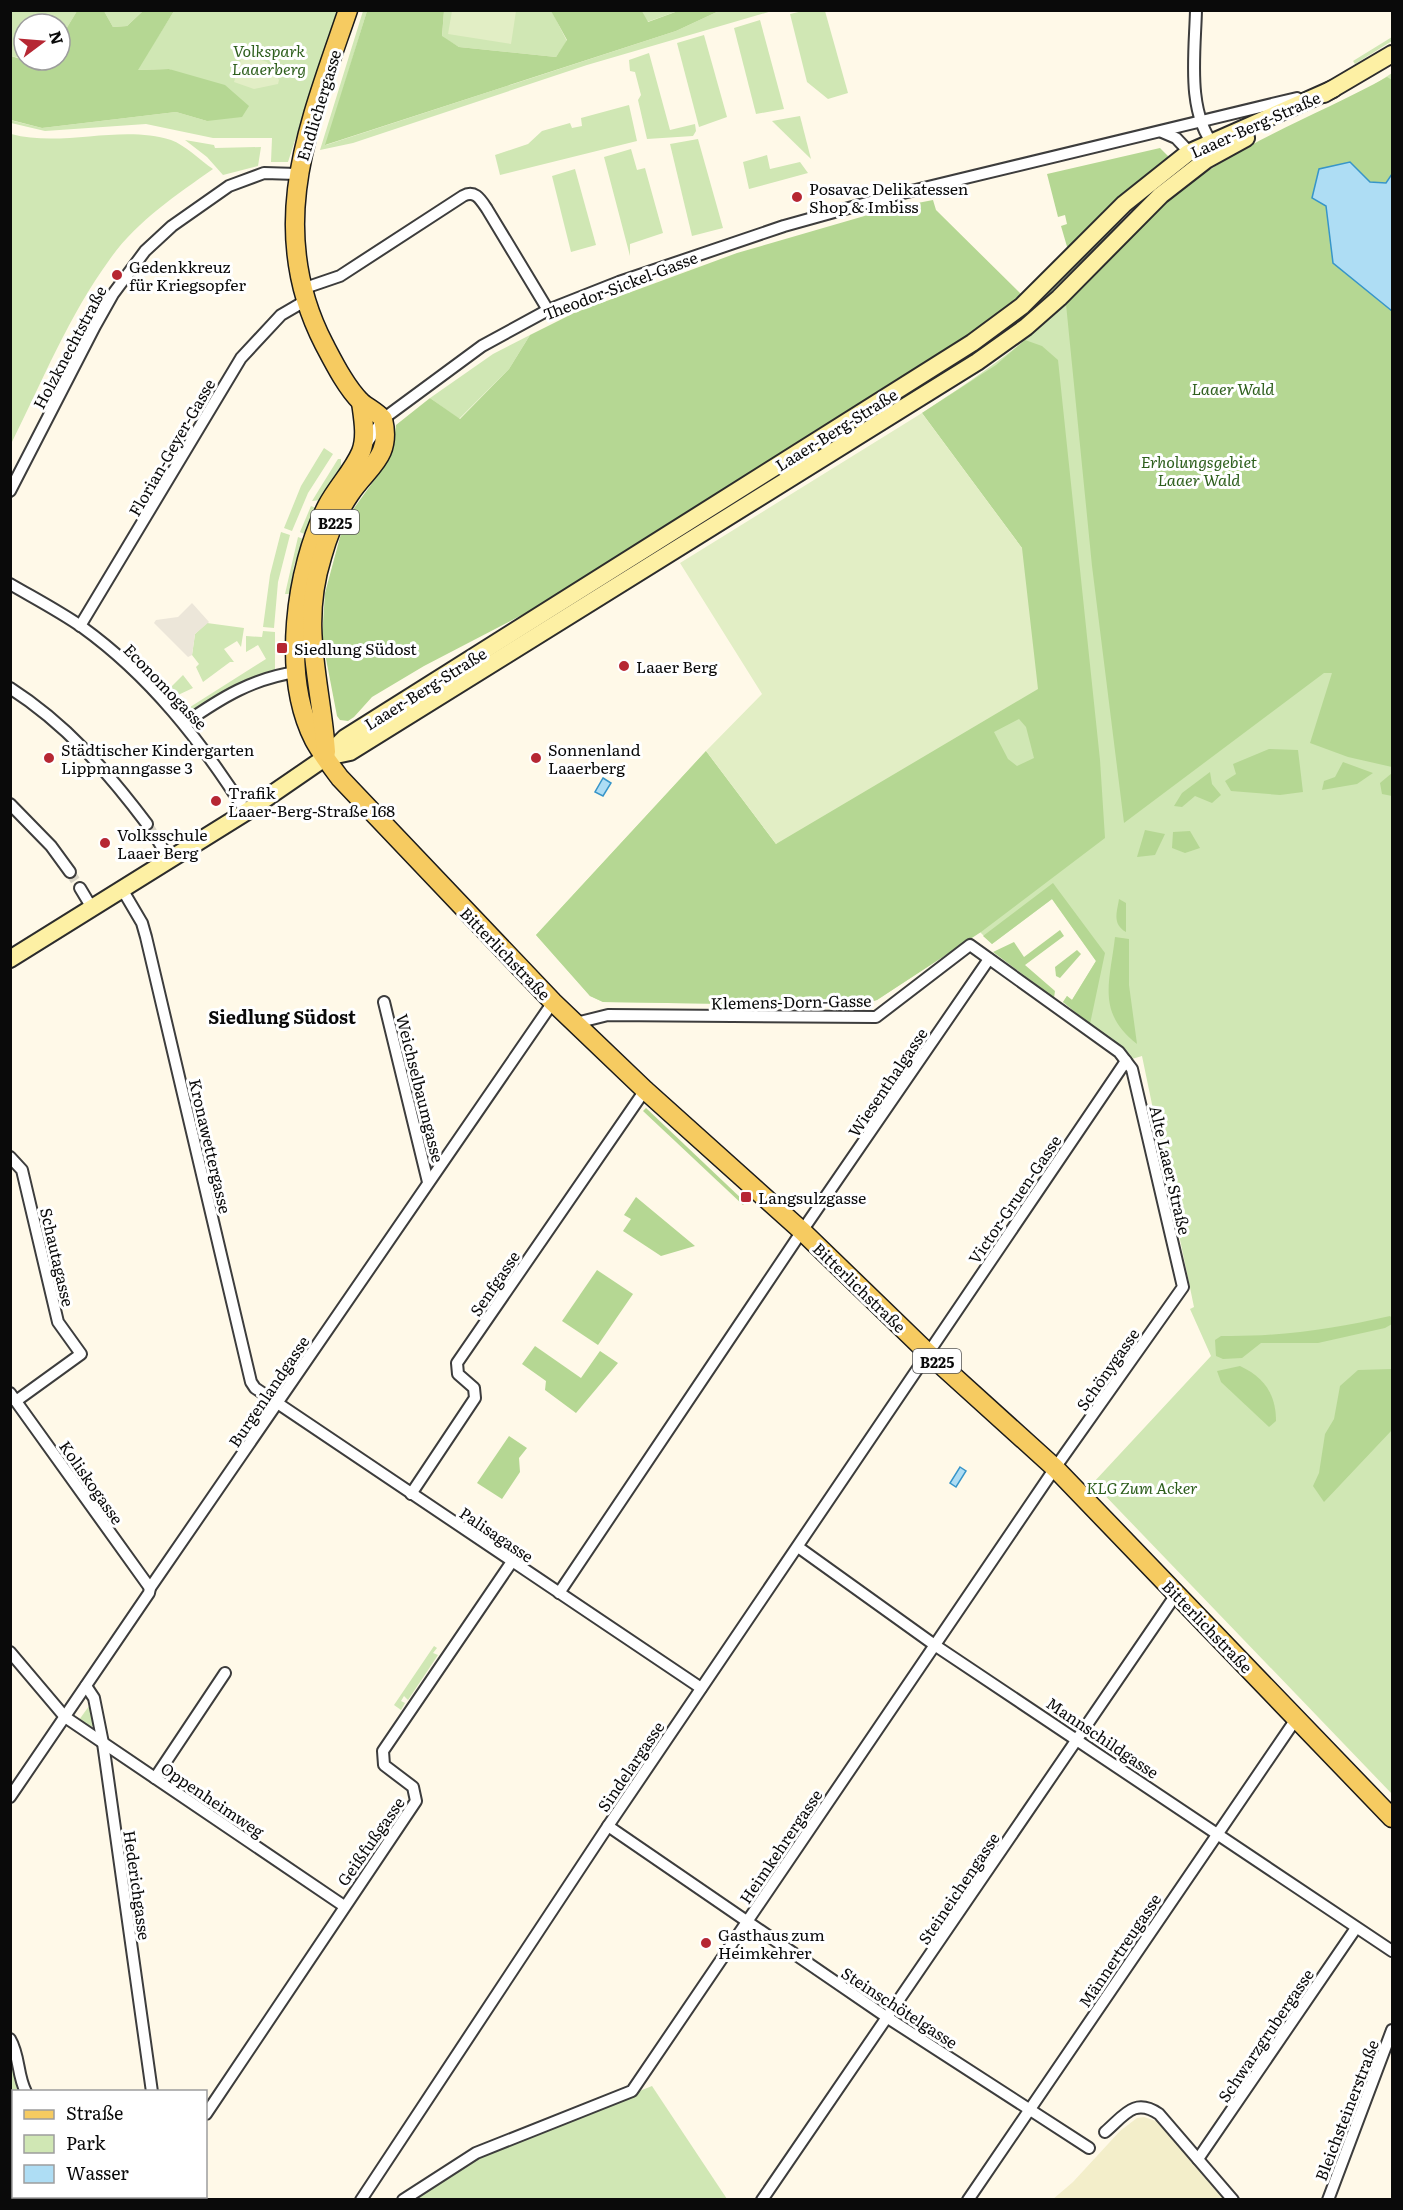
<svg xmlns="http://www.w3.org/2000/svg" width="1403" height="2210" font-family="Literata,serif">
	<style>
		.farmland { fill: #f3eeca }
		.green { fill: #d0e7b4 }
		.forest { fill: #b5d793; fill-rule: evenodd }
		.pitch { fill: #e2eec5 }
		.plaza { fill: #ece6d9 }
		.water { fill: #aeddf4; stroke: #3795c9; stroke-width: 1.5 }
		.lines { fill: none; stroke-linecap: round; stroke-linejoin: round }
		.minor-tunnel { stroke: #dad5c7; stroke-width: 10; stroke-dasharray: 10 5; stroke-linecap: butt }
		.minor-casing { stroke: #3d3d3d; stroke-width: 14 }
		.secondary-casing { stroke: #2c2c2c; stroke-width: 20 }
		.primary-casing { stroke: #1b1b1b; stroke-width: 21 }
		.minor { stroke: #fff; stroke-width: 10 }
		.secondary { stroke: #fdf0a4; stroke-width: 16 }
		.primary { stroke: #f6cb61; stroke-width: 18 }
		.poi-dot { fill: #b62733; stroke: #fff; stroke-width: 2 }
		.labels { text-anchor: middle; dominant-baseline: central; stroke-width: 6; stroke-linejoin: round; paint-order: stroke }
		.shield { fill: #fff; stroke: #545454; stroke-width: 1.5 }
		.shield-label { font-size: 15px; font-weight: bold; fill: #0a0a0a }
		.park-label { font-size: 16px; font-style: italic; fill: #2e5f1d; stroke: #fff }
		.street-label { font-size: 16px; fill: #0a0a0a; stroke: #fff }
		.poi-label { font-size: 16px; fill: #0a0a0a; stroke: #fff; text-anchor: start }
		.neighbourhood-label { font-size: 18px; font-weight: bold; fill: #0a0a0a; stroke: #fff }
	</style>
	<rect width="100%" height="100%" fill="#fff9e8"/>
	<polygon class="farmland" points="1144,2117 1159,2122 1226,2200 1052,2200 1073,2182 1120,2131 1137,2118"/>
	<g class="green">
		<polygon points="551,10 567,41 556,57 459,47 442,37 444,11"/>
		<polygon points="11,11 77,11 60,39 60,24 24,24 24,59 11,56"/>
		<polygon points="104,11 143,11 127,26 113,27"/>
		<polygon points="174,11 337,11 288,162 271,162 272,138 213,138 146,124 45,131 11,123 10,120 42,128 176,112 207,121 170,69 137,70"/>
		<polygon points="363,11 367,11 326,145 676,31 719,11 772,11 587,65 353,143 320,150"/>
		<polygon points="642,11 678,11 647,22"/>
		<polygon points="803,11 825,11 848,93 828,99 807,82 790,14"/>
		<polygon points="760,20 784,109 756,114 734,28"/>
		<polygon points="704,35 727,117 699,127 677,43"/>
		<polygon points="1392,37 1392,41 1355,64 1353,61"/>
		<polygon points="649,53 670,130 695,124 696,131 693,136 647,139 638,100 641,95 635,72 630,71 629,60"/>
		<path d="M1392 73V174L1326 206 1333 263 1392 311V1794L1093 1483 1211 1356 1190 1309 1194 1307 1142 1056 1132 1059 1063 1002 1067 996 1072 1000 1096 961 1052 899 992 944 980 932 877 1000 854 1006 603 1002 590 996 536 935 706 751 776 844 1022 548 922 413C974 379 1023 346 1067 303 1106 265 1141 221 1185 188 1248 139 1327 118 1392 73Z"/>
		<polygon points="629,105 637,141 500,175 495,155 528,144 542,131 570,123 572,128 582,126 581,118"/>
		<polygon points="800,116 811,159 772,121"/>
		<path d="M11 134C63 148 120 124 171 140 185 145 200 160 213 169 176 195 136 222 110 259 69 315 42 382 11 444Z"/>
		<polygon points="698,139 723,228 692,236 670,144"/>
		<polygon points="185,140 214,145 215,148 261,147 258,166 223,175 207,157"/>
		<polygon points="631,149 637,170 645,168 663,233 630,244 630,256 604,157"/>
		<polygon points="767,155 770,169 800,162 808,173 749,189 743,162"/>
		<polygon points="575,169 596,245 571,252 552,176"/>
		<polygon points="1123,215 1120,225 1034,311 984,350 695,531 459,672 689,532 979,347"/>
		<polygon points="530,335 509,369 459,419 430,398 493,354"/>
		<polygon points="324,448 333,454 308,493 292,531 284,528 301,486"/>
		<polygon points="338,459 341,459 341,467 321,500 312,501"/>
		<polygon points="311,506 316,508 304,534 300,532"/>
		<polygon points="281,532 290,535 278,582 274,628 263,627 270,575"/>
		<polygon points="298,537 303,539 294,566 290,594 285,594"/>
		<polygon points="207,623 244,628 241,647 237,641 224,649 234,662 230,662 203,682 196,667 199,664 192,655 195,634"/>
		<polygon points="263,631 275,632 275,671 242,682 190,714 182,714 163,695 183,675 193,688 178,695 187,709 266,659 258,645 246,652 246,636 262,637"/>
		<polygon points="434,1646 437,1648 433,1653 438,1655 408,1700 404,1696 401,1701 405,1703 401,1710 394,1705"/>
		<polygon points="89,1706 92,1708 94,1725 91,1727 79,1720"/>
		<polygon points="10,2058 21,2091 14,2092 14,2152 11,2153"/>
		<polygon points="652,2086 727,2199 411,2200 478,2156"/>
	</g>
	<g class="forest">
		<polygon points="77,11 104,11 113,27 127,26 143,11 174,11 138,70 169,69 225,85 249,106 242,117 207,121 176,112 42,128 11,120 11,56 24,60 60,60 60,39"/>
		<polygon points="367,11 444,11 442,36 459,47 556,57 567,40 551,11 642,11 648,22 678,11 719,11 676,31 325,145"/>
		<path d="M1387 77 1392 80V174L1386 183 1370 182 1350 162 1326 206 1333 263 1392 311V767L1348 757 1310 743 1332 673H1324L1124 823 1092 566 1066 304C1104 265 1141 223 1183 189 1242 142 1322 113 1387 77Z"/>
		<polygon points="1160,148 1169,157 1119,199 1068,250 1061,226 1067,224 1065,215 1058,217 1047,174"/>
		<polygon points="933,200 936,210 1022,295 959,342 541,605 424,666 372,697 354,717 348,721 340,720 337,716 322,638 325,593 340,537 352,511 388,461 393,448 396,425 430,398 460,419 509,369 530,335 574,313 737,253 892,208"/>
		<path d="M1025 340 1042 346 1058 360 1100 760 1105 838 981 932 877 1000 854 1006 603 1002 590 996 536 935 706 751 776 844 1022 548 922 413 996 365ZM1019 719 1026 727 1034 758 1017 766 1008 759 994 732Z"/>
		<polygon points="1269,749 1298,750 1303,792 1280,795 1231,791 1225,781 1236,774 1233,764"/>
		<polygon points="1343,762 1373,773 1357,784 1322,790 1324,781 1335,777"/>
		<polygon points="1210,772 1212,784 1221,795 1212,803 1195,796 1182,807 1174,806 1182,793"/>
		<polygon points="1392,773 1392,796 1382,794 1380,783"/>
		<polygon points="1145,830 1165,834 1155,855 1137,857"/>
		<polygon points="1190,831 1200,848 1185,853 1172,848 1173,832"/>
		<polygon points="1053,883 1105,953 1090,1024 1063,1002 1067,996 1072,1000 1096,961 1052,899 992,944 983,936"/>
		<path d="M1119 899 1126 903V932C1112 924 1117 912 1119 899Z"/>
		<polygon points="1060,930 1064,936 1025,965 1055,991 1054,998 993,952 1014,942 1024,957"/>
		<path d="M1115 937 1129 939V985L1137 1044C1096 1012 1110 982 1115 937Z"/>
		<polygon points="1077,950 1081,954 1060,978 1056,976 1055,967"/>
		<polygon points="646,1108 745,1202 743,1205 643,1111"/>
		<polygon points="636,1197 695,1246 661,1256 623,1231 631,1219 624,1215"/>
		<polygon points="597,1270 633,1294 598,1345 562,1321"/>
		<path d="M1390 1316 1392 1318V1324L1385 1328 1318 1343H1261L1242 1358 1223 1359 1216 1356 1215 1340 1221 1336C1279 1337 1334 1329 1390 1316Z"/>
		<polygon points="535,1346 581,1378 600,1351 618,1363 576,1413 545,1390 546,1381 522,1364"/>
		<path d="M1240 1366C1264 1377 1276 1394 1276 1421L1269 1427 1221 1382 1217 1371Z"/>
		<polygon points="1392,1369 1392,1430 1324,1502 1313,1486 1319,1473 1325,1434 1334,1419 1340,1386 1358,1370"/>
		<polygon points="509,1436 527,1448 519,1458 520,1472 502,1499 477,1483"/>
	</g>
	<g class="pitch">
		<polygon points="452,11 516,11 511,44 448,34"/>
		<polygon points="243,53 267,62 279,80 278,84 254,89 234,82"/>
		<polygon points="922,413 1022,548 1038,689 776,844 706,751 762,694 680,563"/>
	</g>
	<polygon class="plaza" points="192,603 209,622 195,634 192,655 188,657 154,623 156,620 178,617"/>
	<g class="water">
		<polygon points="1350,162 1370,182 1386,183 1392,174 1392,311 1333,263 1326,206 1312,198 1319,169"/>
		<polygon points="603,778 611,783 603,796 595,792"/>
		<polygon points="960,1467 966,1471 956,1487 950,1483"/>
	</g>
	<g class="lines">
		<g class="minor-tunnel">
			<polyline points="147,824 157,839"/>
			<polyline points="70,872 80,888"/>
		</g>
		<g class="minor-casing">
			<g id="minor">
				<path d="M1196 10C1195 53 1186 112 1215 147"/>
				<polyline points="1162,132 1176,138 1192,155"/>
				<path d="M302 289 340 276 463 196C475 189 481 200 487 209L548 310"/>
				<polyline points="365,446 383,419 482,346 548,310 619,282 784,226 899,194 1297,98"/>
				<polyline points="10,491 95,326 113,294 145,251 172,226 229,186 264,173 297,174"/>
				<path d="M10 584C34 598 59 611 82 627 150 676 201 741 246 812"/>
				<polyline points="80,626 241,358 281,315 305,301"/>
				<path d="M10 688C66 724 107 771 147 824"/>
				<path d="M185 723C221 698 253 678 297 672"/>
				<polyline points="10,804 51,846 70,872"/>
				<polyline points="157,839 169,859"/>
				<polyline points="80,888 92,908"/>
				<polyline points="122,889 142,923 146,937 251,1382 255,1388 701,1688"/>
				<polyline points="384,1002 428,1182"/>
				<polyline points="10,1157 22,1170 58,1322 81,1354 16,1401"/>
				<polyline points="10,1393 150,1588"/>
				<polyline points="411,1494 475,1398 474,1388 458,1374 457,1363 645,1090"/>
				<polyline points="798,1547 936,1646 1392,1951"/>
				<polyline points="559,1593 802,1231 989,959"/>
				<polyline points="10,1652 65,1717 344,1906"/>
				<polyline points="86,1686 94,1698 103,1743 152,2092"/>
				<polyline points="155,1778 225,1673"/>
				<polyline points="10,1797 149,1593 150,1588 553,1002"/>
				<polyline points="608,1826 888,2018 1089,2148"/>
				<path d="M10 2039C20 2056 17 2075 26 2092"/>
				<polyline points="206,2114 416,1801 413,1787 384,1765 383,1751 511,1563"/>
				<path d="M1105 2132C1124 2116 1134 2097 1159 2114L1233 2200"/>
				<polyline points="1198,2159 1356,1928"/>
				<polyline points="45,2196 45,2200"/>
				<polyline points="164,2196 164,2200"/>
				<polyline points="361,2200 608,1826 1126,1061"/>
				<polyline points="403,2200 476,2153 632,2091 1055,1468 1183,1287 1132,1069 1119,1052 970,945 876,1017 608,1015 576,1023"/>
				<polyline points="762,2200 1177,1593"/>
				<polyline points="968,2200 1296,1719"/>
				<polyline points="1328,2200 1392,2030"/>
			</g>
		</g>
		<g class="secondary-casing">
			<g id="secondary">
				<polyline points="1324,94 1392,54"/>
				<polyline points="326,757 350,752 977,362 1026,327 1059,298 1161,195 1206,160 1246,138"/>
				<polyline points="10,959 246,812 326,757 345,738 972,343 1022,306 1124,204 1188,153 1333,89"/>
			</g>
		</g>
		<g class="primary-casing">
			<g id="primary">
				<path d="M361 402C363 417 367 437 361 452 353 471 337 487 327 506 295 569 281 675 314 740 321 753 331 766 340 778L553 1002 645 1090 802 1231 929 1354 1055 1468 1392 1818"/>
				<path d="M326 752C321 683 300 627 322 557 328 535 337 513 350 494 369 466 392 457 383 419 377 412 368 408 361 402 346 387 334 363 324 344 264 228 309 124 348 10"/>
			</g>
		</g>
		<use href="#minor" class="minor"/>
		<use href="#secondary" class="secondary"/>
		<use href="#primary" class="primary"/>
	</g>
	<g class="poi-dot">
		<circle cx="797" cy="197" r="6"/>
		<circle cx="117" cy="275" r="6"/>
		<rect x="276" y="642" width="12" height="12" rx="3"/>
		<circle cx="624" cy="666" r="6"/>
		<circle cx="49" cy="758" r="6"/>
		<circle cx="536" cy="758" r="6"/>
		<circle cx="216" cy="801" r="6"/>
		<circle cx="105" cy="843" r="6"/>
		<rect x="740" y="1191" width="12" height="12" rx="3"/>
		<circle cx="706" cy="1943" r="6"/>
	</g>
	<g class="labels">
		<g class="shield">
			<rect x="311" y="510" width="48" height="24" rx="4.5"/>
			<rect x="913" y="1349" width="48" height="24" rx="4.5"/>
		</g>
		<g class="shield-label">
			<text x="335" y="522">B225</text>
			<text x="937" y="1361">B225</text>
		</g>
		<g class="park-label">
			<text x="269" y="50">Volkspark<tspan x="269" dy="18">Laaerberg</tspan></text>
			<text x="1233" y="388">Laaer Wald</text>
			<text x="1199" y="461">Erholungsgebiet<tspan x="1199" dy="18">Laaer Wald</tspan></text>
			<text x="1142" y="1487">KLG Zum Acker</text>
		</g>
		<g class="street-label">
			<text transform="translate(318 105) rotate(-73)">Endlichergasse</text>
			<text transform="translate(1255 124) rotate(-24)">Laaer-Berg-Straße</text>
			<text transform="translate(620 285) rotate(-21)">Theodor-Sickel-Gasse</text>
			<text transform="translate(69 347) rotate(-62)">Holzknechtstraße</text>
			<text transform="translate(836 429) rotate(-32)">Laaer-Berg-Straße</text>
			<text transform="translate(171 447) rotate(-60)">Florian-Geyer-Gasse</text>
			<text transform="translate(166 686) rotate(46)">Economogasse</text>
			<text transform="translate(425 688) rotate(-32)">Laaer-Berg-Straße</text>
			<text transform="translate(506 953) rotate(46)">Bitterlichstraße</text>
			<text transform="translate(791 1001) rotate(-1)">Klemens-Dorn-Gasse</text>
			<text transform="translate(887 1082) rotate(-56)">Wiesenthalgasse</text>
			<text transform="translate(421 1088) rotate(76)">Weichselbaumgasse</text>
			<text transform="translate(211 1146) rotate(77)">Kronawettergasse</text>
			<text transform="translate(1171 1170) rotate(77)">Alte Laaer Straße</text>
			<text transform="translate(1014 1199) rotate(-56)">Victor-Gruen-Gasse</text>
			<text transform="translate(58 1257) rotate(77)">Schautagasse</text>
			<text transform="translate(494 1283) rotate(-56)">Senfgasse</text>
			<text transform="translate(860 1287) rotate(44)">Bitterlichstraße</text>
			<text transform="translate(1107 1369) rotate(-55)">Schönygasse</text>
			<text transform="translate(268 1391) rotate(-56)">Burgenlandgasse</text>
			<text transform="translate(92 1482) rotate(55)">Koliskogasse</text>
			<text transform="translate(497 1534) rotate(34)">Palisagasse</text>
			<text transform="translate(1208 1626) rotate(46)">Bitterlichstraße</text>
			<text transform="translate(1103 1737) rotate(34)">Mannschildgasse</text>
			<text transform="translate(630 1766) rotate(-56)">Sindelargasse</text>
			<text transform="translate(213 1799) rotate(34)">Oppenheimweg</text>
			<text transform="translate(370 1841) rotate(-55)">Geißfußgasse</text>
			<text transform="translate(780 1846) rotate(-56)">Heimkehrergasse</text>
			<text transform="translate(138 1885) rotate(82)">Hederichgasse</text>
			<text transform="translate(958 1888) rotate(-56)">Steineichengasse</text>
			<text transform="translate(1119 1950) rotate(-56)">Männertreugasse</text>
			<text transform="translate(900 2007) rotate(33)">Steinschötelgasse</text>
			<text transform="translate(1265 2035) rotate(-56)">Schwarzgrubergasse</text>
			<text transform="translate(1346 2110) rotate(-69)">Bleichsteinerstraße</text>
		</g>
		<g class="poi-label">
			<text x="809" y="188">Posavac Delikatessen<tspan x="809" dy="18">Shop &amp; Imbiss</tspan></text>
			<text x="129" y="266">Gedenkkreuz<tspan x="129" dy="18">für Kriegsopfer</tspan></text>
			<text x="294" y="648">Siedlung Südost</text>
			<text x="636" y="666">Laaer Berg</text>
			<text x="61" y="749">Städtischer Kindergarten<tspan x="61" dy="18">Lippmanngasse 3</tspan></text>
			<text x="548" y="749">Sonnenland<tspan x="548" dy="18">Laaerberg</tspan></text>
			<text x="228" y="792">Trafik<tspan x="228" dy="18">Laaer-Berg-Straße 168</tspan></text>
			<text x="117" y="834">Volksschule<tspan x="117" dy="18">Laaer Berg</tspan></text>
			<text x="758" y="1197">Langsulzgasse</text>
			<text x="718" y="1934">Gasthaus zum<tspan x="718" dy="18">Heimkehrer</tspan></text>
		</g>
		<g class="neighbourhood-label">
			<text x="282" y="1016">Siedlung Südost</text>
		</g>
	</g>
	<rect width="1403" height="2210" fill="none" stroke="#0a0a0a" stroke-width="24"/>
	<rect x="12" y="2090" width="195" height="108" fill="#ffffff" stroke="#9d9d9d" stroke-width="1.5"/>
	<rect x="24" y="2110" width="30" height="9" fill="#f6cb61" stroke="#9d9d9d" stroke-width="1.5"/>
	<text x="66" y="2120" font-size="18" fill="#0a0a0a">Straße</text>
	<rect x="24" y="2135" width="30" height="18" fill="#d0e7b4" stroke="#9d9d9d" stroke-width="1.5"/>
	<text x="66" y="2150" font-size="18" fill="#0a0a0a">Park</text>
	<rect x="24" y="2165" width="30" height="18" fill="#aeddf4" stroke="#9d9d9d" stroke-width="1.5"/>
	<text x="66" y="2180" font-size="18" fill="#0a0a0a">Wasser</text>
	<g transform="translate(42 42) rotate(74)"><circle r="28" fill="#ffffff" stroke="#9d9d9d" stroke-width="1.5"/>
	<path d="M0-4.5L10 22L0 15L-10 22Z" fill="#b62733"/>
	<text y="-9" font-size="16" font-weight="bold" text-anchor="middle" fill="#0a0a0a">N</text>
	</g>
</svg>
